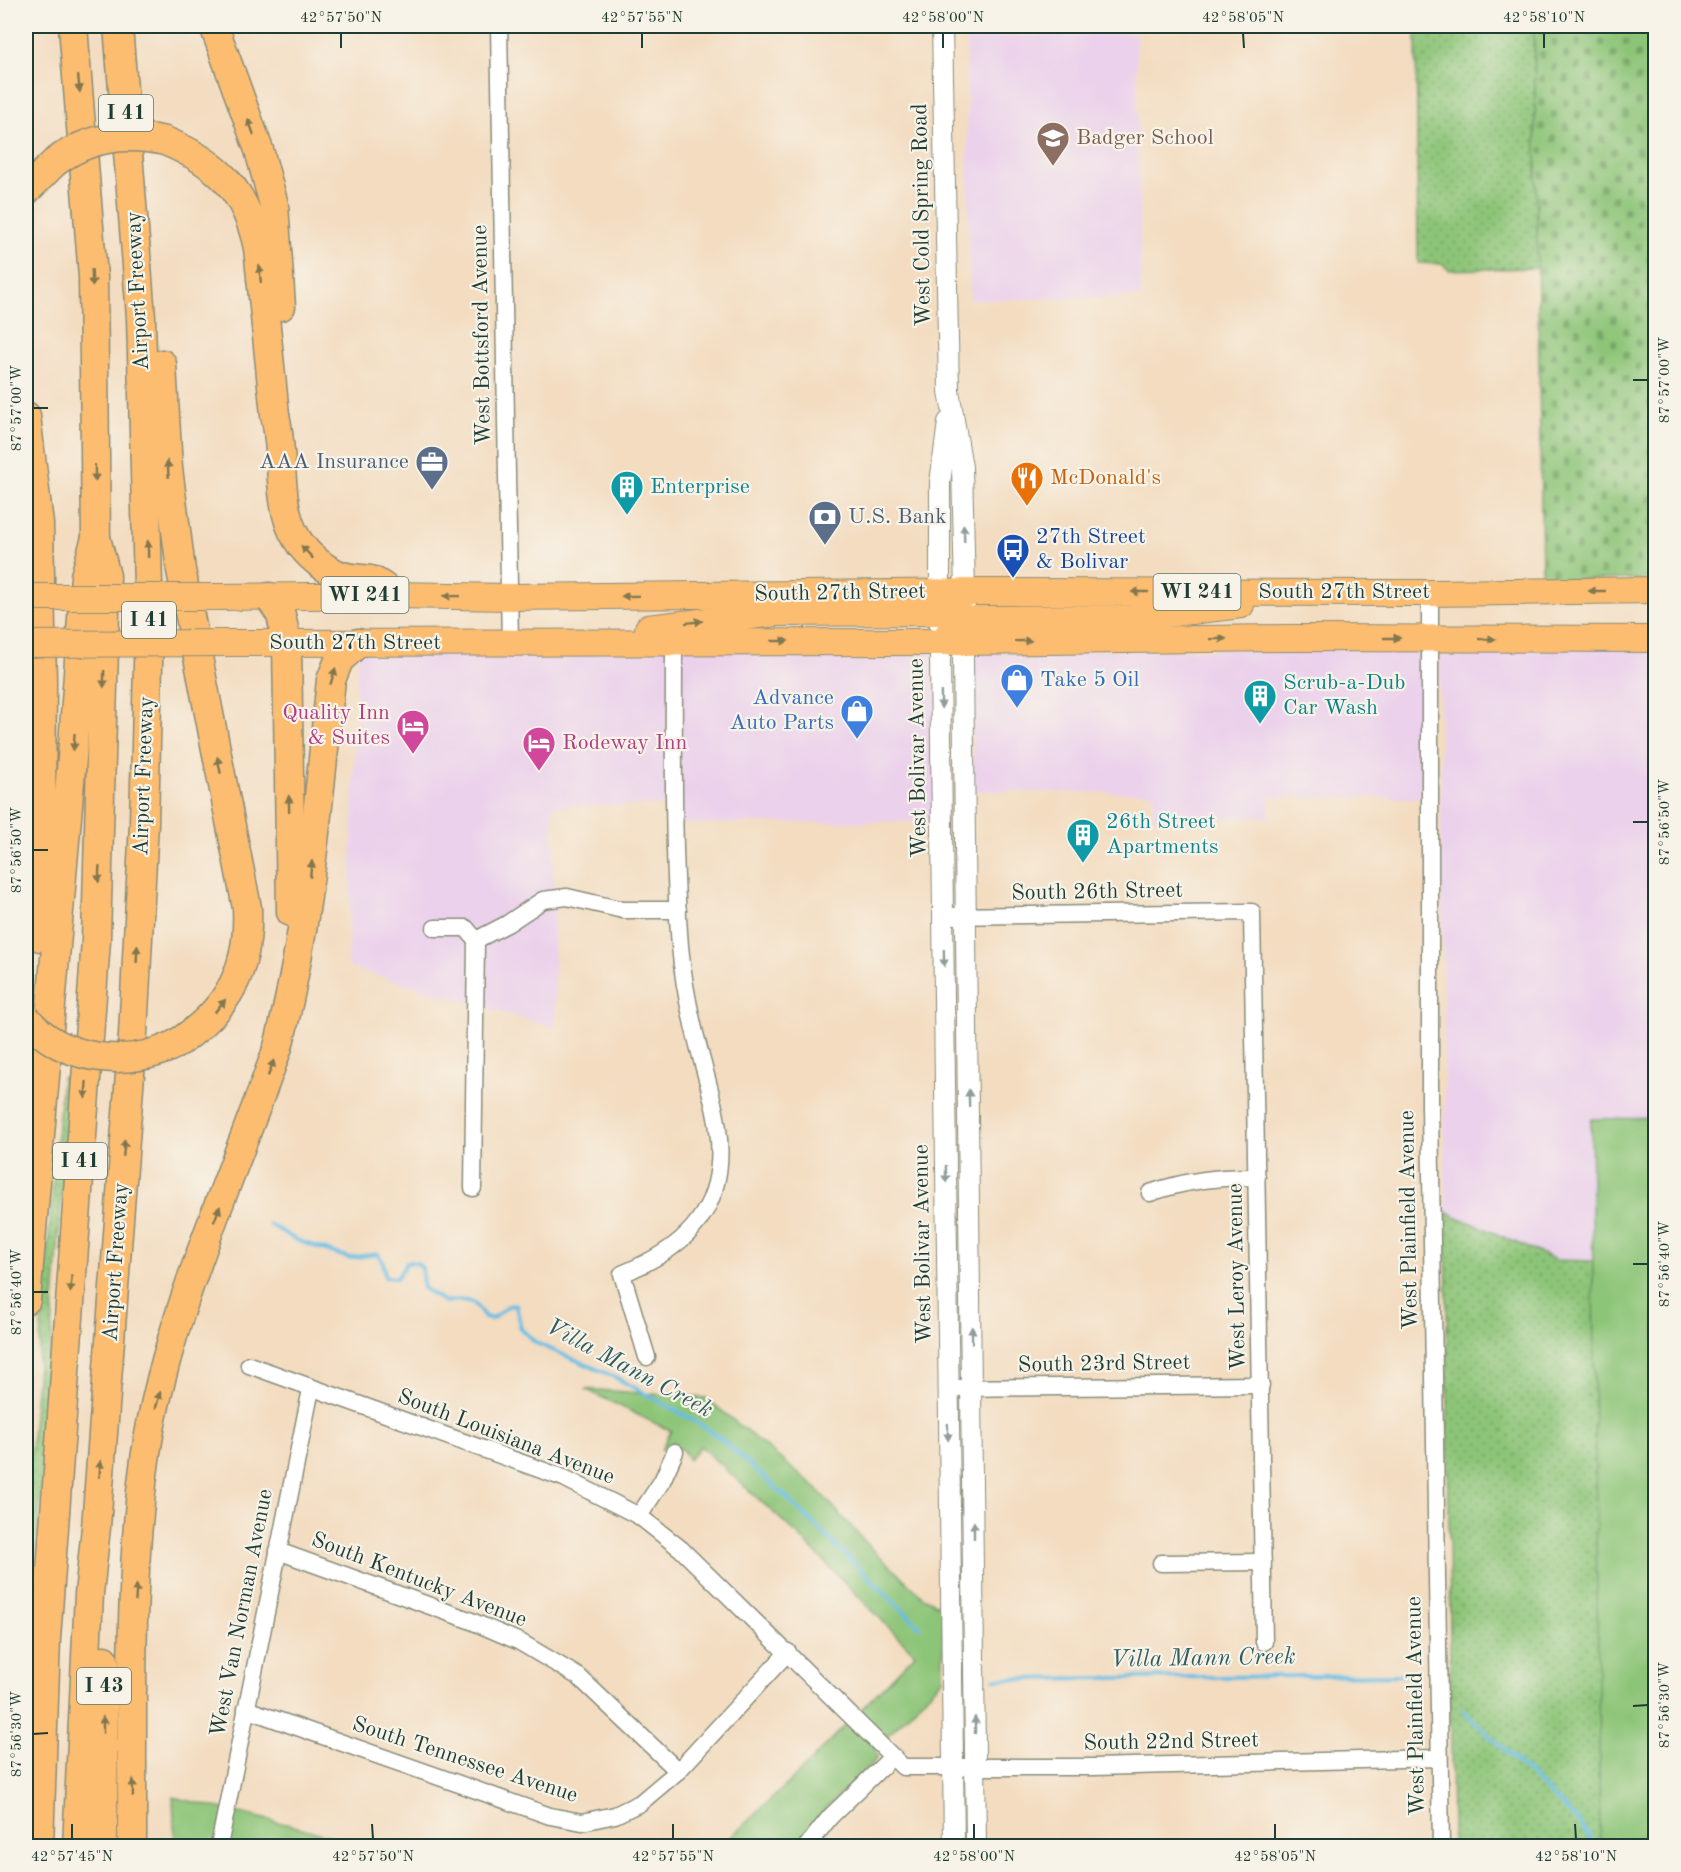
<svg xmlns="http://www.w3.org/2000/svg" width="1681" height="1872" font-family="'Old Standard TT',serif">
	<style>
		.built { fill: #ebd1eb }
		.grass { fill: url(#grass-dots); stroke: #568156; stroke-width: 1.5 }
		.cemetery { fill: url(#cemetery-stones); stroke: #568156; stroke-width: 1.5 }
		.park { fill: #8dc578; stroke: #568156; stroke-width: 1.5 }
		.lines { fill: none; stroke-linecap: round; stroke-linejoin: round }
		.stream { stroke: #67bde4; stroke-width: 4 }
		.minor-casing { stroke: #898c7a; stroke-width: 19 }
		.tertiary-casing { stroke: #898c7a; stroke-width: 22 }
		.primary-casing { stroke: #898c7a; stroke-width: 28 }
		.motorway-casing { stroke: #898c7a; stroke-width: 31 }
		.minor { stroke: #fff; stroke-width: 16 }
		.tertiary { stroke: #fff; stroke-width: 20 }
		.primary { stroke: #fcbd6f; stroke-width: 26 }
		.motorway { stroke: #fcbd6f; stroke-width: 28 }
		.primary-bridge-casing { stroke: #898c7a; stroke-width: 28; stroke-linecap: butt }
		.motorway-bridge-casing { stroke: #898c7a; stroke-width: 31; stroke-linecap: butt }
		.primary-bridge { stroke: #fcbd6f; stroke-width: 26 }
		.motorway-bridge { stroke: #fcbd6f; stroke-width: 28 }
		.oneway { fill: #82774f }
		.oneway2 { fill: #8f9e9a }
		.ticks { fill: none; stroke: #1f3d34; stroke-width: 2 }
		.labels { text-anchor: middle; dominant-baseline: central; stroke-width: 4.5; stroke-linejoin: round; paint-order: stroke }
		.shield { fill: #f7f3e8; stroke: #60746a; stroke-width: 1.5 }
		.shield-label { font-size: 21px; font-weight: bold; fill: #1f3d34 }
		.education-label { font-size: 22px; fill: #785e54; stroke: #f7f3e8; text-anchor: start }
		.street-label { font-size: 22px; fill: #1f3d34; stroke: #f7f3e8 }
		.service-label { font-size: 22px; fill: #4e5e75; stroke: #f7f3e8; text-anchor: end }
		.food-label { font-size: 22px; fill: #c56008; stroke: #f7f3e8; text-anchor: start }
		.culture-label { font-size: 22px; fill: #0d838f; stroke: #f7f3e8; text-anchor: start }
		.transit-label { font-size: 22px; fill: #164399; stroke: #f7f3e8; text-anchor: start }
		.shop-label { font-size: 22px; fill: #366cbe; stroke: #f7f3e8; text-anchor: start }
		.hotel-label { font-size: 22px; fill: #b23c85; stroke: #f7f3e8; text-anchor: end }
		.water-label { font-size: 24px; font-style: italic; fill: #315d60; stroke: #f7f3e8 }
		.neatline { fill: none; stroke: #1f3d34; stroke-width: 2 }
		.ticks-label { font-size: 15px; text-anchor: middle; fill: #1f3d34 }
	</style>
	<defs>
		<pattern id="grass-dots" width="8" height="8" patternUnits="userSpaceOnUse" patternTransform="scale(1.5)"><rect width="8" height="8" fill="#8dc578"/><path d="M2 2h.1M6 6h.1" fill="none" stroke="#73a163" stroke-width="1.8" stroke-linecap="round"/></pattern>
		<pattern id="cemetery-stones" width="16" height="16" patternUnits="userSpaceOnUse" patternTransform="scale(1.5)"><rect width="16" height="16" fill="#8dc578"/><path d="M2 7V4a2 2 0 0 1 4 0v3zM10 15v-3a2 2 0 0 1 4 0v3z" fill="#73a163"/></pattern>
	</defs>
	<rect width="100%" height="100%" fill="#f7f3e8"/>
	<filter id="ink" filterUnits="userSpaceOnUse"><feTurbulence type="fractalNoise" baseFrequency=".0167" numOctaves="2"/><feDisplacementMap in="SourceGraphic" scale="12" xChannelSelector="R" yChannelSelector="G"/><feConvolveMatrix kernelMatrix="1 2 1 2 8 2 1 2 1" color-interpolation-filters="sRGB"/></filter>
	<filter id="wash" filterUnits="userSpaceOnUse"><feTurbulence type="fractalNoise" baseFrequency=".008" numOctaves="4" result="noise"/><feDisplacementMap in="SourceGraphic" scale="24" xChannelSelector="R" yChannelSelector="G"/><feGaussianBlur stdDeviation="1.35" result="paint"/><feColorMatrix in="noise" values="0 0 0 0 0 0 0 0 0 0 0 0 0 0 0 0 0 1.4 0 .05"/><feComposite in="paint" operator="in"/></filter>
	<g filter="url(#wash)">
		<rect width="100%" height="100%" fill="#f3dcc0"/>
		<g class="built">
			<polygon points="1136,33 1141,297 970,300 966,38"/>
			<polygon points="941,642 943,821 674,824 674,805 553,806 555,1028 348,967 358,643"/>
			<polygon points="1655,646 1655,1118 1591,1119 1593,1261 1556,1260 1446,1212 1439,661 1446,649"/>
			<polygon points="1415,649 1421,660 1422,798 1270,797 1269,817 1153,818 1153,793 973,791 972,661 977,652"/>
		</g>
		<g class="grass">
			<polygon points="1416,26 1534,26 1538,268 1449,270 1442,264 1418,263"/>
			<polygon points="62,1077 70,1077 26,1699 26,1509"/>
			<polygon points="1446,1212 1556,1260 1593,1261 1607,1525 1652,1846 1452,1846"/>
		</g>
		<polygon class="cemetery" points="1534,26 1655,26 1655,579 1542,580"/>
		<g class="park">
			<polygon points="1655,1118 1655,1846 1600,1846 1591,1119"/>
			<polygon points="585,1389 706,1398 815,1487 871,1548 923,1597 943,1607 943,1679 874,1749 877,1757 873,1763 825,1809 795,1846 721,1846 795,1777 915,1654 797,1534 700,1446 689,1460 683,1450 669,1446 667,1450 661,1450 671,1431"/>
			<polygon points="173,1797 302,1828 362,1846 175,1846"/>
		</g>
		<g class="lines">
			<g class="stream">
				<polyline points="269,1224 296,1240 349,1258 377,1254 383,1262 385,1277 397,1278 407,1262 417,1263 422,1268 423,1288 445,1302 459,1300 473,1302 485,1317 492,1319 508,1306 516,1305 521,1329 536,1343 615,1377 698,1423 719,1437 784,1495 920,1627"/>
				<polyline points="995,1679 1412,1675"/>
				<polyline points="1463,1710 1579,1822 1595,1846"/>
			</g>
		</g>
	</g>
	<g filter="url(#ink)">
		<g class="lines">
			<g class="minor-casing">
				<g id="minor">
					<polyline points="499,26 510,643"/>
					<polyline points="1430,593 1430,1106 1441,1846"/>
					<polyline points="943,916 1252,912 1264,1642"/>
					<polyline points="435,928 466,928 476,940 473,1188"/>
					<polyline points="476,940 507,924 543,900 567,897 623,910 678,910"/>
					<path d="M1150 1193C1187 1180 1219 1177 1257 1177"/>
					<path d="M647 1357 622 1274C665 1256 704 1232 716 1183 727 1137 710 1093 699 1049 690 1015 683 981 680 946 672 845 674 742 674 641"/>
					<polyline points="249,1365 564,1478 639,1516 681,1549 903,1767 1094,1767 1439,1758"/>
					<polyline points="948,1388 1261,1385"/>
					<polyline points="639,1516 662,1481 675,1452"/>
					<polyline points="278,1551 469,1620 520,1642 579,1677 678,1771"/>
					<polyline points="1161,1563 1263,1562"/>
					<polyline points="246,1709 550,1816 582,1822 615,1815 640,1803 678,1771 788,1652"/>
					<polyline points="219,1846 311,1389"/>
					<polyline points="807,1846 830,1817 892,1757"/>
				</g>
			</g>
			<g class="tertiary-casing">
				<g id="tertiary">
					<polyline points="942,26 949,391 962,467 965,592 963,659 976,1846"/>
					<polyline points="948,422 940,483 940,659 954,1846"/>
				</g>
			</g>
			<g class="primary-casing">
				<g id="primary">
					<polyline points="220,597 394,595 510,597 981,592 1430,593 1656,590"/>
					<polyline points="648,628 777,613 941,612 955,606 965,592"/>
					<polyline points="941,642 957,624 975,619 1132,618 1241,605"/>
					<polyline points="230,643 964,642 1288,638 1656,639"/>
				</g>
			</g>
			<g class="motorway-casing">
				<g id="motorway">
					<polyline points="214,26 259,150 274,205 281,306"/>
					<path d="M165 141C219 163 246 191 258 248L275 415C289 475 267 534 331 571 345 579 356 578 371 580 379 582 387 590 394 595"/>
					<polyline points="26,191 54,163"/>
					<path d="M162 364 168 468 181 570 247 908C250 970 228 1010 176 1044"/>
					<polyline points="26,416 39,524 42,682 40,937"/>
					<polyline points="269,597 281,615 287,643 291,912"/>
					<polyline points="26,1300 72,758 85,576 96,538"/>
					<polyline points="39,1846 46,1639 96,940 106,576 96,538 93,277 73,26"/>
					<polyline points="77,1846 89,1594 96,1527 133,1034 144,823 149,625 141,317 118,26"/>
					<polyline points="103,1846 104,1660"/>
					<path d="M132 1846C133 1723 128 1597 143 1475 160 1329 230 1185 278 1047 309 927 318 803 331 680L339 660 358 643"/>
				</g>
			</g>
			<use href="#minor" class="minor"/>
			<use href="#tertiary" class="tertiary"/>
			<use href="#primary" class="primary"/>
			<use href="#motorway" class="motorway"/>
			<g class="primary-bridge-casing">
				<g id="primary-bridge">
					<polyline points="26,597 220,597"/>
					<polyline points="26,644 230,643"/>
				</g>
			</g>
			<g class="motorway-bridge-casing">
				<g id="motorway-bridge">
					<path d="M54 163C87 137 125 132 165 141"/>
					<path d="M26 1018C61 1061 128 1069 176 1044"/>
				</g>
			</g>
			<use href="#primary-bridge" class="primary-bridge"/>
			<use href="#motorway-bridge" class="motorway-bridge"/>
		</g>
		<defs><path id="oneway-solid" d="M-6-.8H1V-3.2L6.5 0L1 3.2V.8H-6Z" transform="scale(1.5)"/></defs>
		<g class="oneway">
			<use href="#oneway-solid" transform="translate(79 84) rotate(84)"/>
			<use href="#oneway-solid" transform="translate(251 127) rotate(-110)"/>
			<use href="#oneway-solid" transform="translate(260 274) rotate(-96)"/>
			<use href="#oneway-solid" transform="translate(92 278) rotate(88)"/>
			<use href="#oneway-solid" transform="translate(168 469) rotate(-95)"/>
			<use href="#oneway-solid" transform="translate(95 473) rotate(89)"/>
			<use href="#oneway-solid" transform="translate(148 549) rotate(-91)"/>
			<use href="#oneway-solid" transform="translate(307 552) rotate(-133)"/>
			<use href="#oneway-solid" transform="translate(1597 591) rotate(180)"/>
			<use href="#oneway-solid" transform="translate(1140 592) rotate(-180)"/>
			<use href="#oneway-solid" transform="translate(452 596) rotate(-179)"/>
			<use href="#oneway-solid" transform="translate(630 596) rotate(179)"/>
			<use href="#oneway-solid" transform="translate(694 622) rotate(-7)"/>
			<use href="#oneway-solid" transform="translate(1392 638)"/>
			<use href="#oneway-solid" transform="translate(1218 639) rotate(-1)"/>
			<use href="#oneway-solid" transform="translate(1487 639)"/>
			<use href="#oneway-solid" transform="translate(780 641)"/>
			<use href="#oneway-solid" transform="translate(1023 641) rotate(-1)"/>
			<use href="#oneway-solid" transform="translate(333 676) rotate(-73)"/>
			<use href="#oneway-solid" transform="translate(104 679) rotate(91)"/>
			<use href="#oneway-solid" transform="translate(74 742) rotate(94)"/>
			<use href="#oneway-solid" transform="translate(219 765) rotate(-101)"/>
			<use href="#oneway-solid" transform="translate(289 804) rotate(-91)"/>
			<use href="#oneway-solid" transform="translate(311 869) rotate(-83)"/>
			<use href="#oneway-solid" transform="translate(99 874) rotate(93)"/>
			<use href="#oneway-solid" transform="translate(137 954) rotate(-87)"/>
			<use href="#oneway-solid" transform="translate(220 1006) rotate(-50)"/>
			<use href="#oneway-solid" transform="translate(271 1068) rotate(-70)"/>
			<use href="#oneway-solid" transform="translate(86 1090) rotate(94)"/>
			<use href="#oneway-solid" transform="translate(124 1148) rotate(-85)"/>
			<use href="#oneway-solid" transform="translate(217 1214) rotate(-69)"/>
			<use href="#oneway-solid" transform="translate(71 1284) rotate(94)"/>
			<use href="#oneway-solid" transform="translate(158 1400) rotate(-75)"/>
			<use href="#oneway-solid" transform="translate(100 1469) rotate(-86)"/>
			<use href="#oneway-solid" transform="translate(136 1593) rotate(-86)"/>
			<use href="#oneway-solid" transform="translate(103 1725) rotate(-90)"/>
			<use href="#oneway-solid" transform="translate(133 1788) rotate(-89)"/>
		</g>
		<g class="oneway2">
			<use href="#oneway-solid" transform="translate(964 533) rotate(-92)"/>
			<use href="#oneway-solid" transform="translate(941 700) rotate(89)"/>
			<use href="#oneway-solid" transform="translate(944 958) rotate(89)"/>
			<use href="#oneway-solid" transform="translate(969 1098) rotate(-91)"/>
			<use href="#oneway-solid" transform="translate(946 1174) rotate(89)"/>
			<use href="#oneway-solid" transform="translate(972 1335) rotate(-91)"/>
			<use href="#oneway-solid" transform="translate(948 1432) rotate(89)"/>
			<use href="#oneway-solid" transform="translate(974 1530) rotate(-90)"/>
			<use href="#oneway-solid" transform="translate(975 1725) rotate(-90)"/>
		</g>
	</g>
	<path class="ticks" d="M341 33V48M642 33V48M943 33V48M1243 33 1244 48M1544 33V48M1633 380H1648M33 408H48M1633 822H1648M33 850H48M1633 1264H1648M33 1292H48M1633 1706 1648 1705M33 1734 48 1733M72 1824V1839M372 1824 373 1839M673 1824V1839M974 1824V1839M1275 1824V1839M1575 1824 1576 1839"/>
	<defs>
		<g id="school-pin" transform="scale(1.725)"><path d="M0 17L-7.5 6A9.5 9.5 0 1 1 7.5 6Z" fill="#8d6e63" stroke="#f7f3e8"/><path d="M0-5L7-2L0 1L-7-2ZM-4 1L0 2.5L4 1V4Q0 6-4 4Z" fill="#fff"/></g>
		<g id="office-pin" transform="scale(1.725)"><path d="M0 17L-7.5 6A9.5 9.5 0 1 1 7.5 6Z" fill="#5c6f8a" stroke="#f7f3e8"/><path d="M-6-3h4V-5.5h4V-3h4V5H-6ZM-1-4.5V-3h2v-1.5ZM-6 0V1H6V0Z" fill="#fff"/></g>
		<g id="restaurant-pin" transform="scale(1.725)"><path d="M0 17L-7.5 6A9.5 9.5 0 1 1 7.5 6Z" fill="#e8710a" stroke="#f7f3e8"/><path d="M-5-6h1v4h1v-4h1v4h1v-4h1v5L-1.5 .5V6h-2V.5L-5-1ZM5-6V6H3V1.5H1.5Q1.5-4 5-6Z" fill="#fff"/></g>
		<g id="building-pin" transform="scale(1.725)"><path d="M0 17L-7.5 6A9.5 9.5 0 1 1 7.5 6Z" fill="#0f9aa8" stroke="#f7f3e8"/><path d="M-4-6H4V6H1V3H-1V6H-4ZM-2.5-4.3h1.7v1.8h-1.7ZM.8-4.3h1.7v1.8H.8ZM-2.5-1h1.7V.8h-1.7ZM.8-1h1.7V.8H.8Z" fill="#fff"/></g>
		<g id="bank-pin" transform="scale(1.725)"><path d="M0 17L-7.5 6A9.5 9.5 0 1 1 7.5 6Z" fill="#5c6f8a" stroke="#f7f3e8"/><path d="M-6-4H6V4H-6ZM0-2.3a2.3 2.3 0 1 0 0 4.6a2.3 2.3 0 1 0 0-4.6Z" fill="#fff"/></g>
		<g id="bus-pin" transform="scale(1.725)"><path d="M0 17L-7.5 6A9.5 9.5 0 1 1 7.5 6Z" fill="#1a4fb4" stroke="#f7f3e8"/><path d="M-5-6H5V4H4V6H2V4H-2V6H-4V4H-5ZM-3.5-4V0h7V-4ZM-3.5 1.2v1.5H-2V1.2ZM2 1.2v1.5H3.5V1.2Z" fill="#fff"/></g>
		<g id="shop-pin" transform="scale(1.725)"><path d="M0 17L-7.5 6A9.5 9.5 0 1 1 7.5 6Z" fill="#3f7fe0" stroke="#f7f3e8"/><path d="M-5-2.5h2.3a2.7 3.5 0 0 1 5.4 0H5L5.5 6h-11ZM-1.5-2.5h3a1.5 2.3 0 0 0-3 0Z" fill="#fff"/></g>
		<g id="hotel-pin" transform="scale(1.725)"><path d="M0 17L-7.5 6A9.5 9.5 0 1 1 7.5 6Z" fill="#d1479c" stroke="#f7f3e8"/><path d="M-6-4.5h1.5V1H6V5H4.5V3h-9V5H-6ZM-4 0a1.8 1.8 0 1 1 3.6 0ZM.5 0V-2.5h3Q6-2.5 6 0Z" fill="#fff"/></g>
	</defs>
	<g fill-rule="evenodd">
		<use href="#school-pin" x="1053" y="138"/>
		<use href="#office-pin" x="432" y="462"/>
		<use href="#restaurant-pin" x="1027" y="478"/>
		<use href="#building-pin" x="627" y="487"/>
		<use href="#bank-pin" x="825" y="517"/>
		<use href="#bus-pin" x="1013" y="550"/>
		<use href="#shop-pin" x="1017" y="680"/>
		<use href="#building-pin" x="1260" y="696"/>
		<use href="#shop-pin" x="857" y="711"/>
		<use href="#hotel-pin" x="413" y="726"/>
		<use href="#hotel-pin" x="539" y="743"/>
		<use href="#building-pin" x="1083" y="835"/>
	</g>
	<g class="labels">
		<g class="shield">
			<rect x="99" y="95" width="54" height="36" rx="4.5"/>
			<rect x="1153.5" y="574" width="87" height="36" rx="4.5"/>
			<rect x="321.5" y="577" width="87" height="36" rx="4.5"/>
			<rect x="122" y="602" width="54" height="36" rx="4.5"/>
			<rect x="53" y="1143" width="54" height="36" rx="4.5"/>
			<rect x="77" y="1668" width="54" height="36" rx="4.5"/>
		</g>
		<g class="shield-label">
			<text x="126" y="113">I 41</text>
			<text x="1197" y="592">WI 241</text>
			<text x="365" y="595">WI 241</text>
			<text x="149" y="620">I 41</text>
			<text x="80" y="1161">I 41</text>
			<text x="104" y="1686">I 43</text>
		</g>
		<g class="education-label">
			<text x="1076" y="138">Badger School</text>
		</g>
		<g class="street-label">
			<text transform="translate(922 215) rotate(-91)">West Cold Spring Road</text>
			<text transform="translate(138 291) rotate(-93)">Airport Freeway</text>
			<text transform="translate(482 335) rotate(-91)">West Bottsford Avenue</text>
			<text x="1344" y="592">South 27th Street</text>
			<text transform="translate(840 593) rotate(-1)">South 27th Street</text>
			<text x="355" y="643">South 27th Street</text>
			<text transform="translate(918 758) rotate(-91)">West Bolivar Avenue</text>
			<text transform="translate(144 776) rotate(-88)">Airport Freeway</text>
			<text transform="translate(1097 892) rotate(-1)">South 26th Street</text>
			<text transform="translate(1409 1220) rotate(-91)">West Plainfield Avenue</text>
			<text transform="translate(923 1244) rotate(-91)">West Bolivar Avenue</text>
			<text transform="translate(116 1262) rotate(-86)">Airport Freeway</text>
			<text transform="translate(1237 1277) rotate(-91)">West Leroy Avenue</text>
			<text transform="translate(1104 1364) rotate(-1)">South 23rd Street</text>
			<text transform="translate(506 1437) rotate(21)">South Louisiana Avenue</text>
			<text transform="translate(419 1580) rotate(21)">South Kentucky Avenue</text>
			<text transform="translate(242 1613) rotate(-79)">West Van Norman Avenue</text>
			<text transform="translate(1416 1706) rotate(-91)">West Plainfield Avenue</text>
			<text transform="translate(1171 1742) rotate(-1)">South 22nd Street</text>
			<text transform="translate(465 1760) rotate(18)">South Tennessee Avenue</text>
		</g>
		<g class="service-label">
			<text x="409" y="462">AAA Insurance</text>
			<text x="848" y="517" text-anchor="start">U.S. Bank</text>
		</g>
		<g class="food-label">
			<text x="1050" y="478">McDonald's</text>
		</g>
		<g class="culture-label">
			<text x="650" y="487">Enterprise</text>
			<text x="1283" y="683">Scrub-a-Dub<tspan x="1283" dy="25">Car Wash</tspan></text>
			<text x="1106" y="822">26th Street<tspan x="1106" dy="25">Apartments</tspan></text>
		</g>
		<g class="transit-label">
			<text x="1036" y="537">27th Street<tspan x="1036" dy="25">&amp; Bolivar</tspan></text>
		</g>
		<g class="shop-label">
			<text x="1040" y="680">Take 5 Oil</text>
			<text x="834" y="698" text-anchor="end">Advance<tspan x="834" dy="25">Auto Parts</tspan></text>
		</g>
		<g class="hotel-label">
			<text x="390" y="713">Quality Inn<tspan x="390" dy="25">&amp; Suites</tspan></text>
			<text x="562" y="743" text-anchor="start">Rodeway Inn</text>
		</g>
		<g class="water-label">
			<text transform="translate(629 1369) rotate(28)">Villa Mann Creek</text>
			<text transform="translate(1203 1659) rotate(-1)">Villa Mann Creek</text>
		</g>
	</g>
	<rect width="1681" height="1872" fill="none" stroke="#f7f3e8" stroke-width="66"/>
	<rect x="33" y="33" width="1615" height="1806" class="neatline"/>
	<g class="ticks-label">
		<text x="341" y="22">42°57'50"N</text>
		<text x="642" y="22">42°57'55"N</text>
		<text x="943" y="22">42°58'00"N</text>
		<text x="1243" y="22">42°58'05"N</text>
		<text x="1544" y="22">42°58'10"N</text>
		<text transform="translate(1664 380) rotate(-90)" y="5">87°57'00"W</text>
		<text transform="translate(16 408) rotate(-90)" y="5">87°57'00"W</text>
		<text transform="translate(1664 822) rotate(-90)" y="5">87°56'50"W</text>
		<text transform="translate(16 850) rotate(-90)" y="5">87°56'50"W</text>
		<text transform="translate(1664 1264) rotate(-90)" y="5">87°56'40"W</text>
		<text transform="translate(16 1292) rotate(-90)" y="5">87°56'40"W</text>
		<text transform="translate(1664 1705) rotate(-90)" y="5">87°56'30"W</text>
		<text transform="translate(16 1734) rotate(-90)" y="5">87°56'30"W</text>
		<text x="72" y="1861">42°57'45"N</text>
		<text x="373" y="1861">42°57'50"N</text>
		<text x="673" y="1861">42°57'55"N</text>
		<text x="974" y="1861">42°58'00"N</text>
		<text x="1275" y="1861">42°58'05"N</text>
		<text x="1576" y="1861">42°58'10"N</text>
	</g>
</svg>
